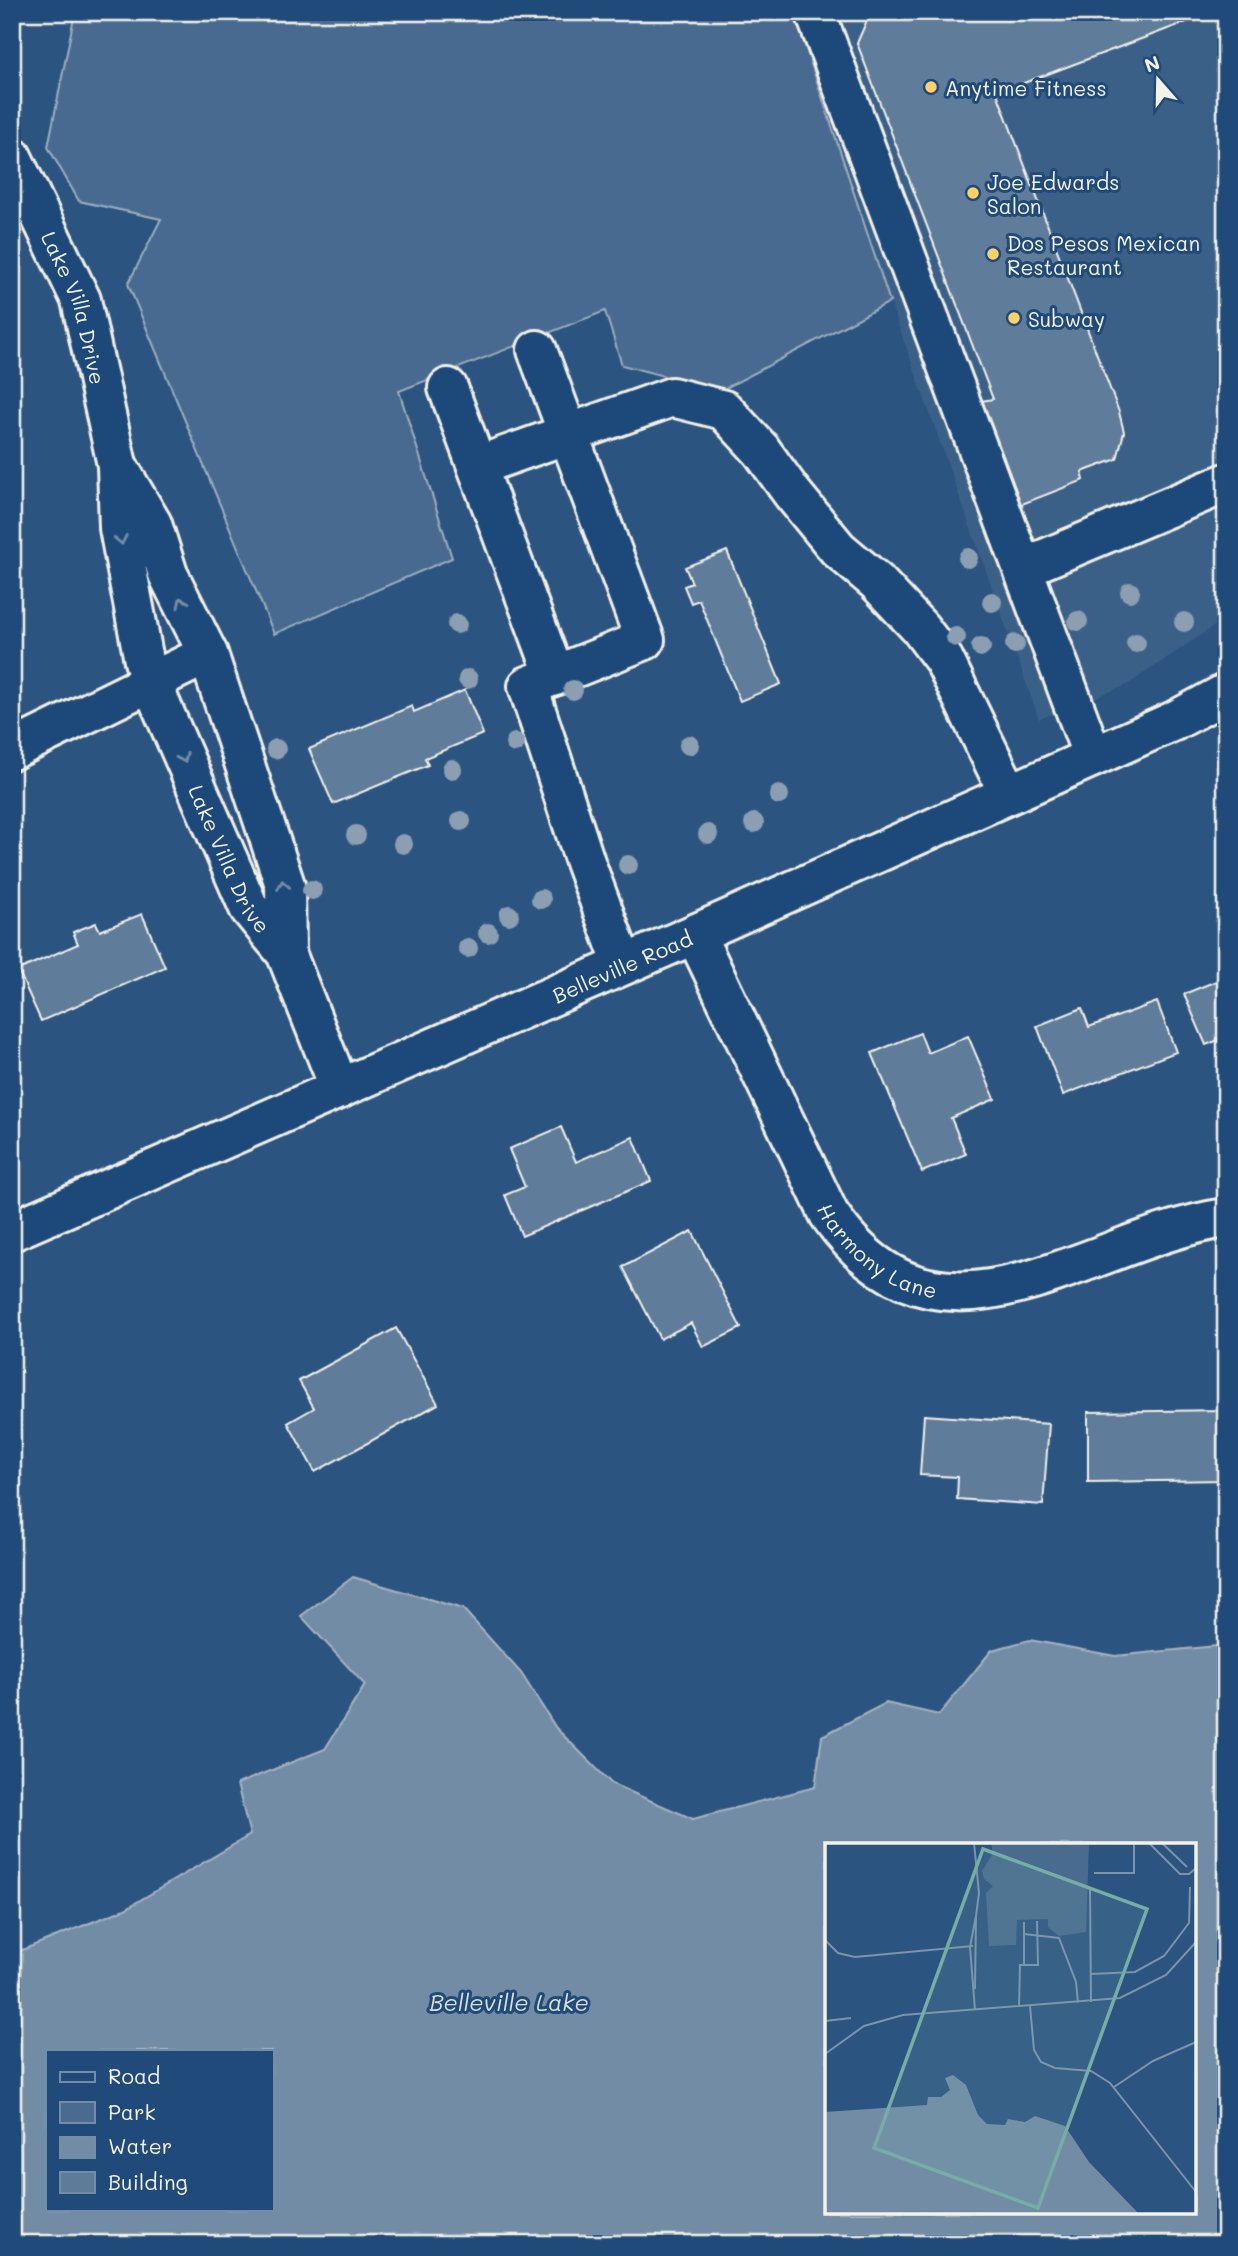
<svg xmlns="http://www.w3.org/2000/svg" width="1238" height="2256" font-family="Mali,sans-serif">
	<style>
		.built { fill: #3b6088 }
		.green { fill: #496b90; stroke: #9eaebc; stroke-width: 2 }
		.water { fill: #738ca6; stroke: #a7b4c0; stroke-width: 2; fill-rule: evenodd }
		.building { fill: #5e7b9a; stroke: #f4f1e8; stroke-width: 2 }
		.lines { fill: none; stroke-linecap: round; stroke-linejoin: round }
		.minor-casing { stroke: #f4f1e8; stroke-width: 44 }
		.major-casing { stroke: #f4f1e8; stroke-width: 44 }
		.minor { stroke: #1f4a7a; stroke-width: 38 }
		.major { stroke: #1f4a7a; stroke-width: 38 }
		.tree { fill: #8c9fb2 }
		.oneway { stroke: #748da6 }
		.poi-dot { fill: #ffd166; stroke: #1f4a7a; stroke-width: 2.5 }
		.labels { text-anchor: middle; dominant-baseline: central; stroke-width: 6; stroke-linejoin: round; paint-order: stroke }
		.poi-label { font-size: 21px; fill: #f4f1e8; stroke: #1f4a7a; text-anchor: start }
		.street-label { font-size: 21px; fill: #f4f1e8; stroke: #1f4a7a }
		.water-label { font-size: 23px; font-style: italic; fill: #dadddb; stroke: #1f4a7a }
		.inset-road { fill: none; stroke: #7c93aa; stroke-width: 2 }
		.view { fill: #76ada5; fill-opacity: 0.15; stroke: #76ada5; stroke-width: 3.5 }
		.inset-edge { fill: none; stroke: #f4f1e8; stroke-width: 3.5 }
	</style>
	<rect width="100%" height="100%" fill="#2c5481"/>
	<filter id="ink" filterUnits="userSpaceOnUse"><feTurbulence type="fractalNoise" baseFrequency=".0143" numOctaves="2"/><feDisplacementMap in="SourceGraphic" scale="14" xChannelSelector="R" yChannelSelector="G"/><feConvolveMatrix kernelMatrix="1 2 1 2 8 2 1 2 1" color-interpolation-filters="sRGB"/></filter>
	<g filter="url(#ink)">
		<polygon class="built" points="794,12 1226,12 1226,618 1127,685 1039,719 890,302"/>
		<polygon class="green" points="75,12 794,12 890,302 720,391 622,365 605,311 399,391 452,558 274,634 128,284 161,219 79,201 48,147"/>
		<path class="water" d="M353 1577 463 1609 521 1673 556 1728 612 1784 693 1819 815 1787 822 1736 886 1703 939 1715 992 1650 1030 1640 1115 1656 1216 1646 1226 1651V2244H12V1954L125 1909 250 1835 237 1784 325 1749 365 1685 301 1616ZM827 1845H1194V2212H827ZM47 2051H271V2209H47Z"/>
		<g class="building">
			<polygon points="884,12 1213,12 997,93 1119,412 1124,432 1117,459 1082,472 1084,480 1017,506 981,401 993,399 857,43 868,18"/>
			<polygon points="727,551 781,684 740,701 699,600 691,603 684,586 692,583 685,567"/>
			<polygon points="465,690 483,734 425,758 428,765 333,804 309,749 412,706 414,712"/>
			<polygon points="142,914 165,967 41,1021 18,970 78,944 73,932 96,923 100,931"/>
			<polygon points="1226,977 1226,1037 1206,1045 1184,994"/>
			<polygon points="1157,1002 1176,1052 1063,1095 1037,1026 1082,1008 1089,1027"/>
			<polygon points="920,1033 928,1053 968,1036 995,1099 951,1118 966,1154 922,1172 872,1053"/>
			<polygon points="561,1127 576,1162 633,1137 651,1181 522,1236 505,1195 525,1187 509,1149"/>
			<polygon points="692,1231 741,1328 703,1347 691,1323 660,1339 623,1267"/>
			<polygon points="396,1328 438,1404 315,1472 288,1423 314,1408 299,1381"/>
			<polygon points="1226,1410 1226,1480 1088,1482 1088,1412"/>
			<polygon points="924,1415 1049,1424 1043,1505 957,1499 958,1477 920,1475"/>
		</g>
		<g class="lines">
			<g class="minor-casing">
				<g id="minor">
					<polyline points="815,12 1093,757"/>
					<path id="s1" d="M12 157 81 300 117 465"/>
					<polyline points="537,350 645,640 528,686 585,862 623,965"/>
					<polyline points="448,388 555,676"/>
					<polyline points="477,466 672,397 724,410 761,450 792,493 838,549 877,582 920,628 944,660 1009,794"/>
					<polyline points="1023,568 1226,483"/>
					<polyline points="12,750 208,654"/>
					<path id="s2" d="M695 934 829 1214C939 1375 1085 1238 1226 1218"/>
					<path id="s3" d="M286 953 285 885 208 654 168 574 152 524 117 465 119 528 144 661 151 682 249 908 286 953 340 1089"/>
				</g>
			</g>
			<g class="major-casing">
				<g id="major">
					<path id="s4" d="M12 1231 695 934 1174 721 1226 693"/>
				</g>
			</g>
			<use href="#minor" class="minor"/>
			<use href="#major" class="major"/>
		</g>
		<g class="tree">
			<circle cx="968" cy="558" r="10"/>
			<circle cx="1130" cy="592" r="10"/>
			<circle cx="992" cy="602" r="10"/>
			<circle cx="1078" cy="621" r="10"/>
			<circle cx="1184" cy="622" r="10"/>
			<circle cx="457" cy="624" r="10"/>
			<circle cx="956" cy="637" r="10"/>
			<circle cx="1136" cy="643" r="10"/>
			<circle cx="1015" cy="644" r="10"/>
			<circle cx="981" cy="647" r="10"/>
			<circle cx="468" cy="679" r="10"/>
			<circle cx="573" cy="690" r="10"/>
			<circle cx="515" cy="743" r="10"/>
			<circle cx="689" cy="745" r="10"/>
			<circle cx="276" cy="749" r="10"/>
			<circle cx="452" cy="769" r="10"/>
			<circle cx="779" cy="795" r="10"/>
			<circle cx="461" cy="821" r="10"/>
			<circle cx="754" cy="823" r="10"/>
			<circle cx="708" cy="834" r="10"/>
			<circle cx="356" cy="835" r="10"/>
			<circle cx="403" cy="844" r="10"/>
			<circle cx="628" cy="865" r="10"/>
			<circle cx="312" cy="890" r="10"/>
			<circle cx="541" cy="899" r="10"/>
			<circle cx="509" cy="915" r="10"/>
			<circle cx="488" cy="933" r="10"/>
			<circle cx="468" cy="948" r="10"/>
		</g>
		<defs><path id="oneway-chevron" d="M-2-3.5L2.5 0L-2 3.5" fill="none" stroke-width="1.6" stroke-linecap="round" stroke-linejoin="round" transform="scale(1.75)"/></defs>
		<g class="oneway">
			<use href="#oneway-chevron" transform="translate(121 540) rotate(79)"/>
			<use href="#oneway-chevron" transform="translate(182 602) rotate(-116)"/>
			<use href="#oneway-chevron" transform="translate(183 758) rotate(67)"/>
			<use href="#oneway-chevron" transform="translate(283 885) rotate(-100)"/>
		</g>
	</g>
	<g class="poi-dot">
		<circle cx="931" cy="87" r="7"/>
		<circle cx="973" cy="193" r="7"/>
		<circle cx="993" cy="254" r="7"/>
		<circle cx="1014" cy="318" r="7"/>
	</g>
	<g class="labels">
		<g class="poi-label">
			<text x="945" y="87">Anytime Fitness</text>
			<text x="987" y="181">Joe Edwards<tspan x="987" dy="24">Salon</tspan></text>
			<text x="1007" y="242">Dos Pesos Mexican<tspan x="1007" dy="24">Restaurant</tspan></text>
			<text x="1028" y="318">Subway</text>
		</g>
		<g class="street-label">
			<text stroke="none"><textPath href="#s1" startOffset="164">Lake Villa Drive</textPath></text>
			<text stroke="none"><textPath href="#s3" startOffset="936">Lake Villa Drive</textPath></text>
			<text stroke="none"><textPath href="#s4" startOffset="665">Belleville Road</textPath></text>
			<text stroke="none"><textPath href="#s2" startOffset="373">Harmony Lane</textPath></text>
		</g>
		<g class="water-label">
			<text x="509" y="2002">Belleville Lake</text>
		</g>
	</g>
	<g transform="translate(825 1843)">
		<rect width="371" height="371" fill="#2c5481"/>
		<path d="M166 0H264L261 89 234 93 223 84V76L192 77 191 102 164 103 161 50 168 43 159 36 157 28 168 10Z" fill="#496b90"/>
		<path d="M128 232 141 242 153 272 162 281 180 282 183 276 200 279 210 273 240 283 264 319 314 371H0V269L102 262 103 254H116L125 247 120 235Z" fill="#738ca6"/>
		<path class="inset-road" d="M149 0 154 50 151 73M324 0 355 31H364L371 25M337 0 362 24M269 30H309V0M265 45 266 159M199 79V122M199 91 234 95 251 139 253 160M0 97 13 110 30 114 148 103M266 131 310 129 339 113 364 80 365 44M150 146 151 73 145 104 150 167M205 163 209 207 216 219 230 225 266 228 285 240 371 349M194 164 195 122H213L212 78M0 178 26 175M0 211 39 183 78 172 295 155 341 132 371 99M289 244 328 218 371 199"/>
		<path class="view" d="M158 6 322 66 213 365 49 305Z"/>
		<rect width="371" height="371" class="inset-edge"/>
	</g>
	<rect width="1238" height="2256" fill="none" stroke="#1f4a7a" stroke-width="42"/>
	<rect x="21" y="21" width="1196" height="2214" fill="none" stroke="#f4f1e8" stroke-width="2.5" filter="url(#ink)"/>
	<rect x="46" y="2050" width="228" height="161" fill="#1f4a7a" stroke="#748da6" stroke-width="2"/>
	<rect x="60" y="2072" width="35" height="10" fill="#1f4a7a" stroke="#748da6" stroke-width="2"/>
	<text x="108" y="2084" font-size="21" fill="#f4f1e8">Road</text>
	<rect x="60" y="2102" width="35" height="21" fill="#496b90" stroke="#748da6" stroke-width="2"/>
	<text x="108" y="2120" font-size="21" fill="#f4f1e8">Park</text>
	<rect x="60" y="2137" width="35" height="21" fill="#738ca6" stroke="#748da6" stroke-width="2"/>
	<text x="108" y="2154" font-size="21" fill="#f4f1e8">Water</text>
	<rect x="60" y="2172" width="35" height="21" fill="#5e7b9a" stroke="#748da6" stroke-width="2"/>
	<text x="108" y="2190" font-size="21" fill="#f4f1e8">Building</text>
	<g transform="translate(1158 80) rotate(340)" stroke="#1f4a7a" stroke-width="5" paint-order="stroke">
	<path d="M0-5L12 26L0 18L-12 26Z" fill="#f4f1e8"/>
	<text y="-10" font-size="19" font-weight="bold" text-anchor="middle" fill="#f4f1e8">N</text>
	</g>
</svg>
